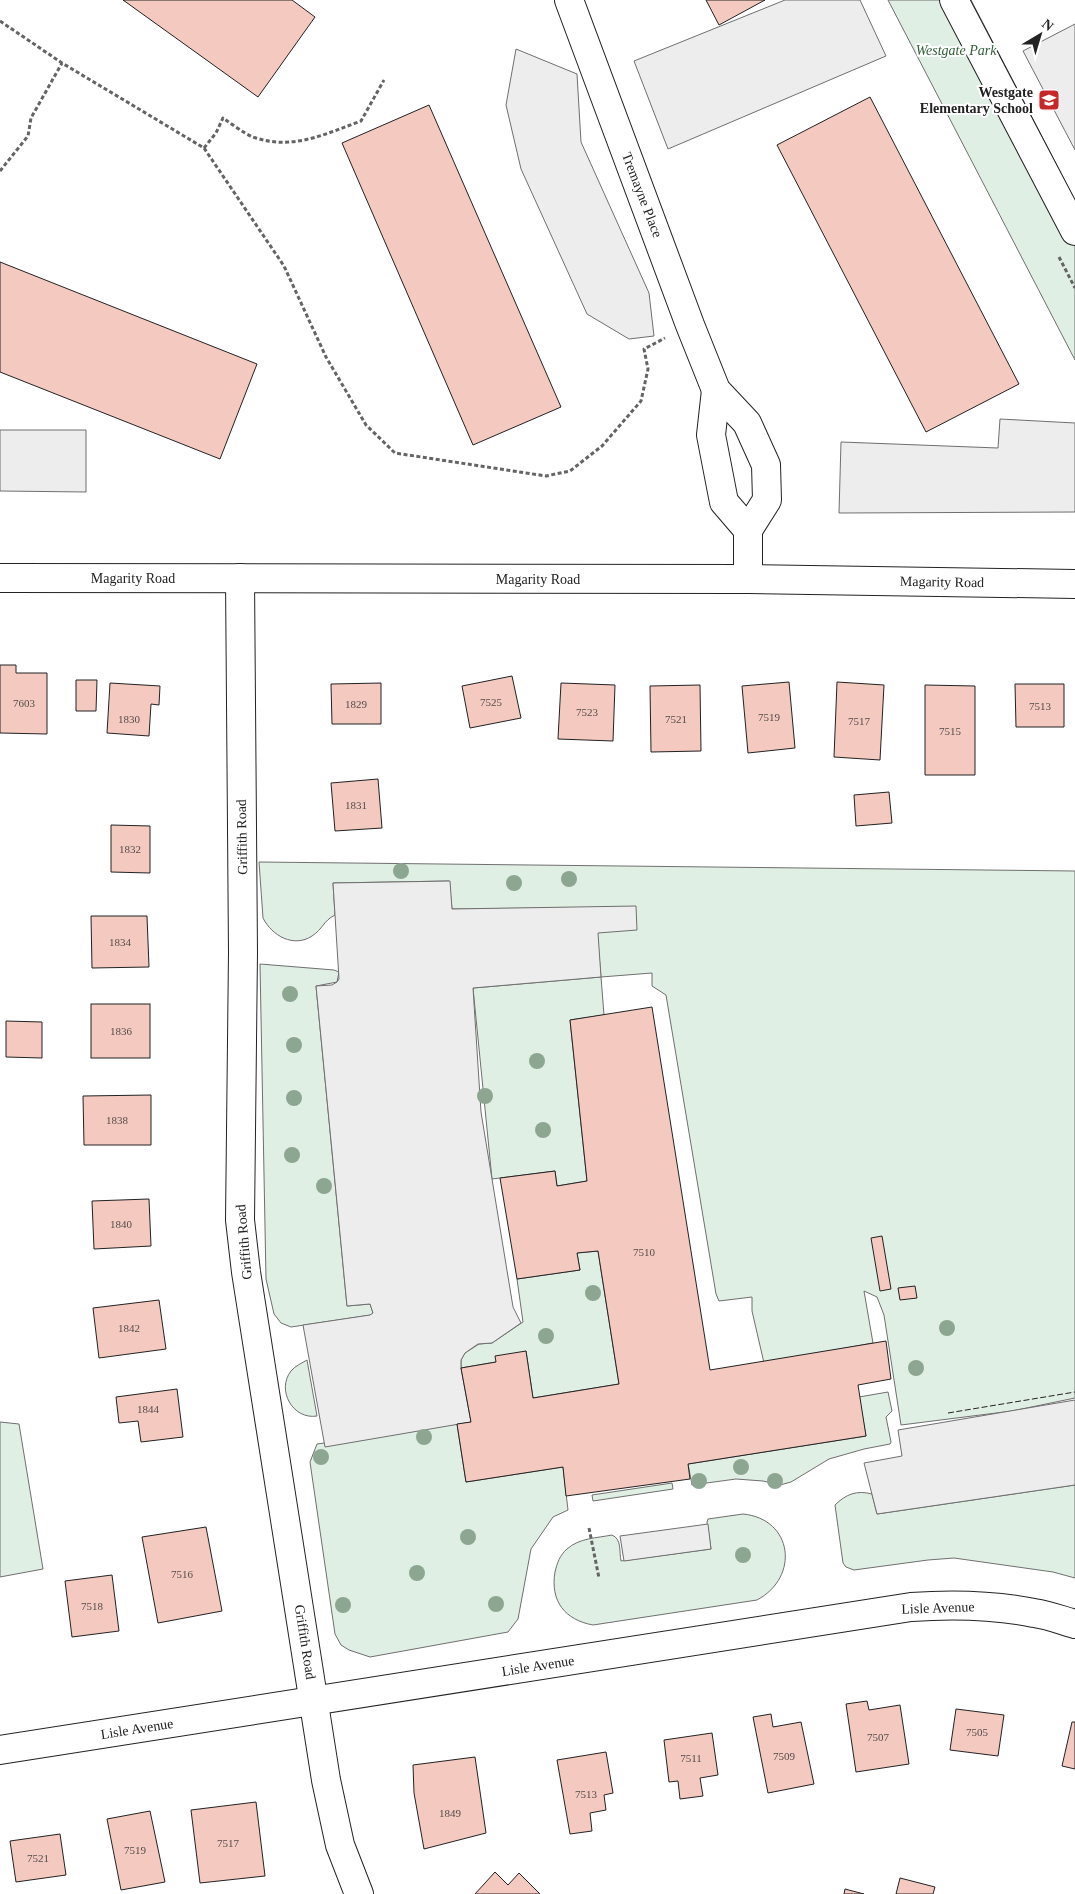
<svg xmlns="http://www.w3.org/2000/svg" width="1075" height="1894" font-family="'Times New Roman',serif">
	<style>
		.green { fill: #e0efe3; stroke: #6f6f6f }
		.parking { fill: #ededed; stroke: #6f6f6f }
		.building { fill: #f3c9c0; stroke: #222 }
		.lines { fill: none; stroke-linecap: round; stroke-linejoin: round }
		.minor-casing { stroke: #222; stroke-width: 30 }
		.major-casing { stroke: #222; stroke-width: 30 }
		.path { stroke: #646464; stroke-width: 3; stroke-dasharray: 4 2.5; stroke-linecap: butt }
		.minor { stroke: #fff; stroke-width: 28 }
		.major { stroke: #fff; stroke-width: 28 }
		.fence { stroke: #222; stroke-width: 1; stroke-dasharray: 6 2.5; stroke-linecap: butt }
		.tree { fill: #8da692 }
		.labels { text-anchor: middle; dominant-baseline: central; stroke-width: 4; stroke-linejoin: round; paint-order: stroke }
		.number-label { font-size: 11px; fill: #564c4a }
		.park-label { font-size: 14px; font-style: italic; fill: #2f5e38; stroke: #fff }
		.poi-label { font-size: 14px; font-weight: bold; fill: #222; stroke: #fff; text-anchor: end }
		.street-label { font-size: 14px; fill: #222; stroke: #fff }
	</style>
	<rect width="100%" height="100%" fill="#fff"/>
	<g class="green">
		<polygon points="888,0 971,0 1075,200 1075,360"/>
		<path d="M259 862 1075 871V1398L1012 1411 901 1425 884 1315 877 1297 864 1291 873 1343 764 1363 752 1311V1297L719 1301 716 1294 666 995 652 986V973L601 977 597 933 636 907 452 909 449 881 333 883 335 915C323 921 323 929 312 936 294 948 272 936 263 918Z"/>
		<polygon points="260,964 334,970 339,972 337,982 316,986 347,1306 370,1304 373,1313 371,1315 291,1327 281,1323 274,1314 266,1279"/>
		<polygon points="601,977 604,1015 570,1020 587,1181 557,1186 555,1171 492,1179 473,988"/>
		<polygon points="598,1251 619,1384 533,1398 526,1351 496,1362 461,1368 461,1360 465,1353 479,1344 492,1343 523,1322 517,1279 580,1270 577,1253"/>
		<path d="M307 1360 317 1416C293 1420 276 1390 291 1371 295 1366 302 1363 307 1360Z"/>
		<polygon points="888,1392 892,1411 886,1417 891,1442 890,1444 864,1449 829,1459 791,1482 780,1485 763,1481 736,1479 692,1485 688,1464 866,1436 859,1397"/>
		<polygon points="0,1422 19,1424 43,1569 0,1577"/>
		<polygon points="457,1424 466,1482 563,1467 568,1510 553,1517 531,1549 518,1619 508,1632 370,1657 349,1650 341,1645 335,1634 310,1462 317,1444"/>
		<polygon points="672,1483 673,1489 593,1501 592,1495"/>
		<path d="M1075 1485V1578L1053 1572 954 1558 928 1560 854 1570 846 1567 843 1563 835 1505C846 1494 857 1490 872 1494L877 1514Z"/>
		<path d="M743 1514C793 1519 800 1577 757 1600L593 1625C565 1620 550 1601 555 1572 557 1563 560 1555 567 1549 579 1538 597 1538 612 1535 622 1539 619 1552 621 1561L711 1549 707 1522 708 1519Z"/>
	</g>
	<g class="parking">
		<polygon points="785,0 860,0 886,56 668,149 634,61"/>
		<polygon points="1075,24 1075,150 1023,51"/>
		<polygon points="516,49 577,74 581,142 649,293 654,336 629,339 587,314 521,169 506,105"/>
		<polygon points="1000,419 1075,423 1075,512 839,513 841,442 998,448"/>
		<polygon points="0,430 86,430 86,492 0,491"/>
		<polygon points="450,881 452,909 636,906 637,930 598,933 601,977 473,988 481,1112 513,1307 521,1323 492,1343 478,1344 465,1353 461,1360 461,1368 471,1422 325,1447 303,1325 370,1315 373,1313 370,1304 347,1306 316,986 332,985 337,982 339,979 333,883"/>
		<polygon points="1075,1400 1075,1485 877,1514 864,1463 902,1456 898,1430"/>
		<polygon points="708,1524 711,1549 624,1561 620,1536"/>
	</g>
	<g class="building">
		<polygon points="123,0 292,0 315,17 258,97"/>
		<polygon points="706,0 765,0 719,25"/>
		<polygon points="870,97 1019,384 926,432 777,145"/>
		<polygon points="429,105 561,407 473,445 342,143"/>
		<polygon points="0,262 257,364 220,459 0,372"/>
		<polygon points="0,665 16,665 16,673 47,673 47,734 0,733"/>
		<polygon points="512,676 521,718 470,728 462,686"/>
		<polygon points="76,680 97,680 96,711 76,711"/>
		<polygon points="789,682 795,748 748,753 742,686"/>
		<polygon points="837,682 884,685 880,760 834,757"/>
		<polygon points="110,683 160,686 159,705 151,704 149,736 107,733"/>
		<polygon points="381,683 381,724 332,724 331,684"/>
		<polygon points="561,683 615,685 613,741 558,739"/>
		<polygon points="1015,684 1064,684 1064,727 1016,727"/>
		<polygon points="700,685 701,751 651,752 650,686"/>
		<polygon points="925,685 975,686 975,775 925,775"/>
		<polygon points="378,779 382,828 335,831 331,783"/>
		<polygon points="889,792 892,823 856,826 854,795"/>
		<polygon points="111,825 150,826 150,873 111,872"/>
		<polygon points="91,916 147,916 149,967 92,968"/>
		<rect x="91" y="1004" width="59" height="54"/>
		<polygon points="652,1007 710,1370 886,1341 891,1379 858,1385 866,1436 688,1464 690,1479 566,1496 563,1467 466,1482 457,1424 471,1422 461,1368 496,1362 495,1356 526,1351 533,1398 619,1384 598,1251 577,1253 580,1270 517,1279 500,1178 555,1171 557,1186 587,1181 570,1020"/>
		<polygon points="6,1021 42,1022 42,1058 6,1057"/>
		<polygon points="151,1095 151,1145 84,1145 83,1096"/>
		<polygon points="149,1199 151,1246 94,1249 92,1201"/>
		<polygon points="882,1236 891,1289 880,1291 871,1238"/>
		<polygon points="915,1286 917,1298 900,1300 898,1288"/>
		<polygon points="159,1300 166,1349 99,1358 93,1308"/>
		<polygon points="177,1389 183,1437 141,1442 138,1421 119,1423 116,1397"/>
		<polygon points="206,1527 222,1611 158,1623 142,1537"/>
		<polygon points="112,1575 119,1631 72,1637 65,1581"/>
		<polygon points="867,1701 869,1710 900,1705 909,1764 856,1772 846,1704"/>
		<polygon points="956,1709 1004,1715 998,1756 950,1750"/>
		<polygon points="771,1714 773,1727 801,1722 814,1784 768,1793 753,1717"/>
		<polygon points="1072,1722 1075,1722 1075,1769 1062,1766"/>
		<polygon points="712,1733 718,1775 700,1778 703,1796 680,1799 678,1781 669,1782 664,1740"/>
		<polygon points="606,1752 613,1793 604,1795 606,1810 590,1813 592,1831 570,1834 557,1760"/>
		<polygon points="475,1757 486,1833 424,1849 414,1793 413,1765"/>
		<polygon points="256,1802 265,1876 200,1883 191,1810"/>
		<polygon points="150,1811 165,1882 121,1890 107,1819"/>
		<polygon points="60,1834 66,1875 16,1882 10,1841"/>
		<polygon points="495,1872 508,1885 519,1873 540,1894 475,1894"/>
		<polygon points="900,1878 935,1887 933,1894 896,1894"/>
		<polygon points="845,1889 864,1894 844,1894"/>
	</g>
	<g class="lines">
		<g class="minor-casing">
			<g id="minor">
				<polyline points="569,0 690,325 716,390 747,423 766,465 767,500 748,530 748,579"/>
				<polyline points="954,0 1075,231"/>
				<polyline points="716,390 711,435 724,502 748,530"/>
				<polyline points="240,578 243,952 240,1220 246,1272 326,1780 340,1845 359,1894"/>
				<path d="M0 1750 911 1607C952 1604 994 1605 1034 1613 1048 1615 1061 1620 1075 1624"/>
			</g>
		</g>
		<g class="major-casing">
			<polyline id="major" points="0,578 748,579 1075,584"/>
		</g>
		<g class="path">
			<polyline points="0,21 62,63 204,148 284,266 326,357 366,425 395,453 546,476 570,471 602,446 641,401 648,369 644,349 665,338"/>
			<path d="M204 148 216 133 223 118C232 124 243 133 253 137 292 151 325 134 361 121L384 80"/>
			<polyline points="0,171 28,136 31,118 62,63"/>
			<polyline points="1059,257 1075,288"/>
			<polyline points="589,1528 599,1578"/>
		</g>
		<use href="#minor" class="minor"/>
		<use href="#major" class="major"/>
		<polyline class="fence" points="948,1413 1075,1392"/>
	</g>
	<g class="tree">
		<circle cx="401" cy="871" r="8"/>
		<circle cx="569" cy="879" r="8"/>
		<circle cx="514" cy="883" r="8"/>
		<circle cx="290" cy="994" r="8"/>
		<circle cx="294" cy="1045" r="8"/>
		<circle cx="537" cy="1061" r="8"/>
		<circle cx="485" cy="1096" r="8"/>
		<circle cx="294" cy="1098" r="8"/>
		<circle cx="543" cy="1130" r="8"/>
		<circle cx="292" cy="1155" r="8"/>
		<circle cx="324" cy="1186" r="8"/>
		<circle cx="593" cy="1293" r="8"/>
		<circle cx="947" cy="1328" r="8"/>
		<circle cx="546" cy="1336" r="8"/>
		<circle cx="916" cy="1368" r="8"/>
		<circle cx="424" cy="1437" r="8"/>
		<circle cx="321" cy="1457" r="8"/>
		<circle cx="741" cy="1467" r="8"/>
		<circle cx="699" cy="1481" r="8"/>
		<circle cx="775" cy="1481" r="8"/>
		<circle cx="468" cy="1537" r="8"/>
		<circle cx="743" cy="1555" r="8"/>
		<circle cx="417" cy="1573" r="8"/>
		<circle cx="496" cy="1604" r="8"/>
		<circle cx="343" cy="1605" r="8"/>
	</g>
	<defs>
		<g id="school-square" transform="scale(1.125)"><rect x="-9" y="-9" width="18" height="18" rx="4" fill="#c62828" stroke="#fff"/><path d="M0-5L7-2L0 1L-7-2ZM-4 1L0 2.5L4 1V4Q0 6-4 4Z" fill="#fff"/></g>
	</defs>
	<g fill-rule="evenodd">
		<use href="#school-square" x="1049" y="100"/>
	</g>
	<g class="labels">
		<g class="number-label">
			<text x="491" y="702">7525</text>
			<text x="24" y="703">7603</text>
			<text x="356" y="704">1829</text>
			<text x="1040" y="706">7513</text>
			<text x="587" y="712">7523</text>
			<text x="769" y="717">7519</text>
			<text x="129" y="719">1830</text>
			<text x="676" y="719">7521</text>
			<text x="859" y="721">7517</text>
			<text x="950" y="731">7515</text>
			<text x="356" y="805">1831</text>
			<text x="130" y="849">1832</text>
			<text x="120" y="942">1834</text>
			<text x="121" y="1031">1836</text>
			<text x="117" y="1120">1838</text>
			<text x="121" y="1224">1840</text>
			<text x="644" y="1252">7510</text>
			<text x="129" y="1328">1842</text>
			<text x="148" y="1409">1844</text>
			<text x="182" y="1574">7516</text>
			<text x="92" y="1606">7518</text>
			<text x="977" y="1732">7505</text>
			<text x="878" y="1737">7507</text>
			<text x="784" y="1756">7509</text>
			<text x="691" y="1758">7511</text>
			<text x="586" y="1794">7513</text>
			<text x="450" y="1813">1849</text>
			<text x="228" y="1843">7517</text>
			<text x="135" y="1850">7519</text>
			<text x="38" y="1858">7521</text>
		</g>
		<g class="park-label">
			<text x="956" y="50">Westgate Park</text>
		</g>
		<g class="poi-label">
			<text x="1033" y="92">Westgate<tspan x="1033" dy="16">Elementary School</tspan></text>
		</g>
		<g class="street-label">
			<text transform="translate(642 195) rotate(69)">Tremayne Place</text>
			<text x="133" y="578">Magarity Road</text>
			<text x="538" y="579">Magarity Road</text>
			<text transform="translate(942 582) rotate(1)">Magarity Road</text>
			<text transform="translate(242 837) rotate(-91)">Griffith Road</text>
			<text transform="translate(244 1242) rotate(-95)">Griffith Road</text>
			<text transform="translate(938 1608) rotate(-2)">Lisle Avenue</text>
			<text transform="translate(305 1642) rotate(81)">Griffith Road</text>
			<text transform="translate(538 1666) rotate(-9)">Lisle Avenue</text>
			<text transform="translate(137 1729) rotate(-9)">Lisle Avenue</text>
		</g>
	</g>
	<g transform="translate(1040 35) rotate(38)" stroke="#ffffff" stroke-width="4" paint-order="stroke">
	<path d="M0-4L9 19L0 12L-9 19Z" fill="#222222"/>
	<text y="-8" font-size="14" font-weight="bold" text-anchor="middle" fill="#222222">N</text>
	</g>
</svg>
